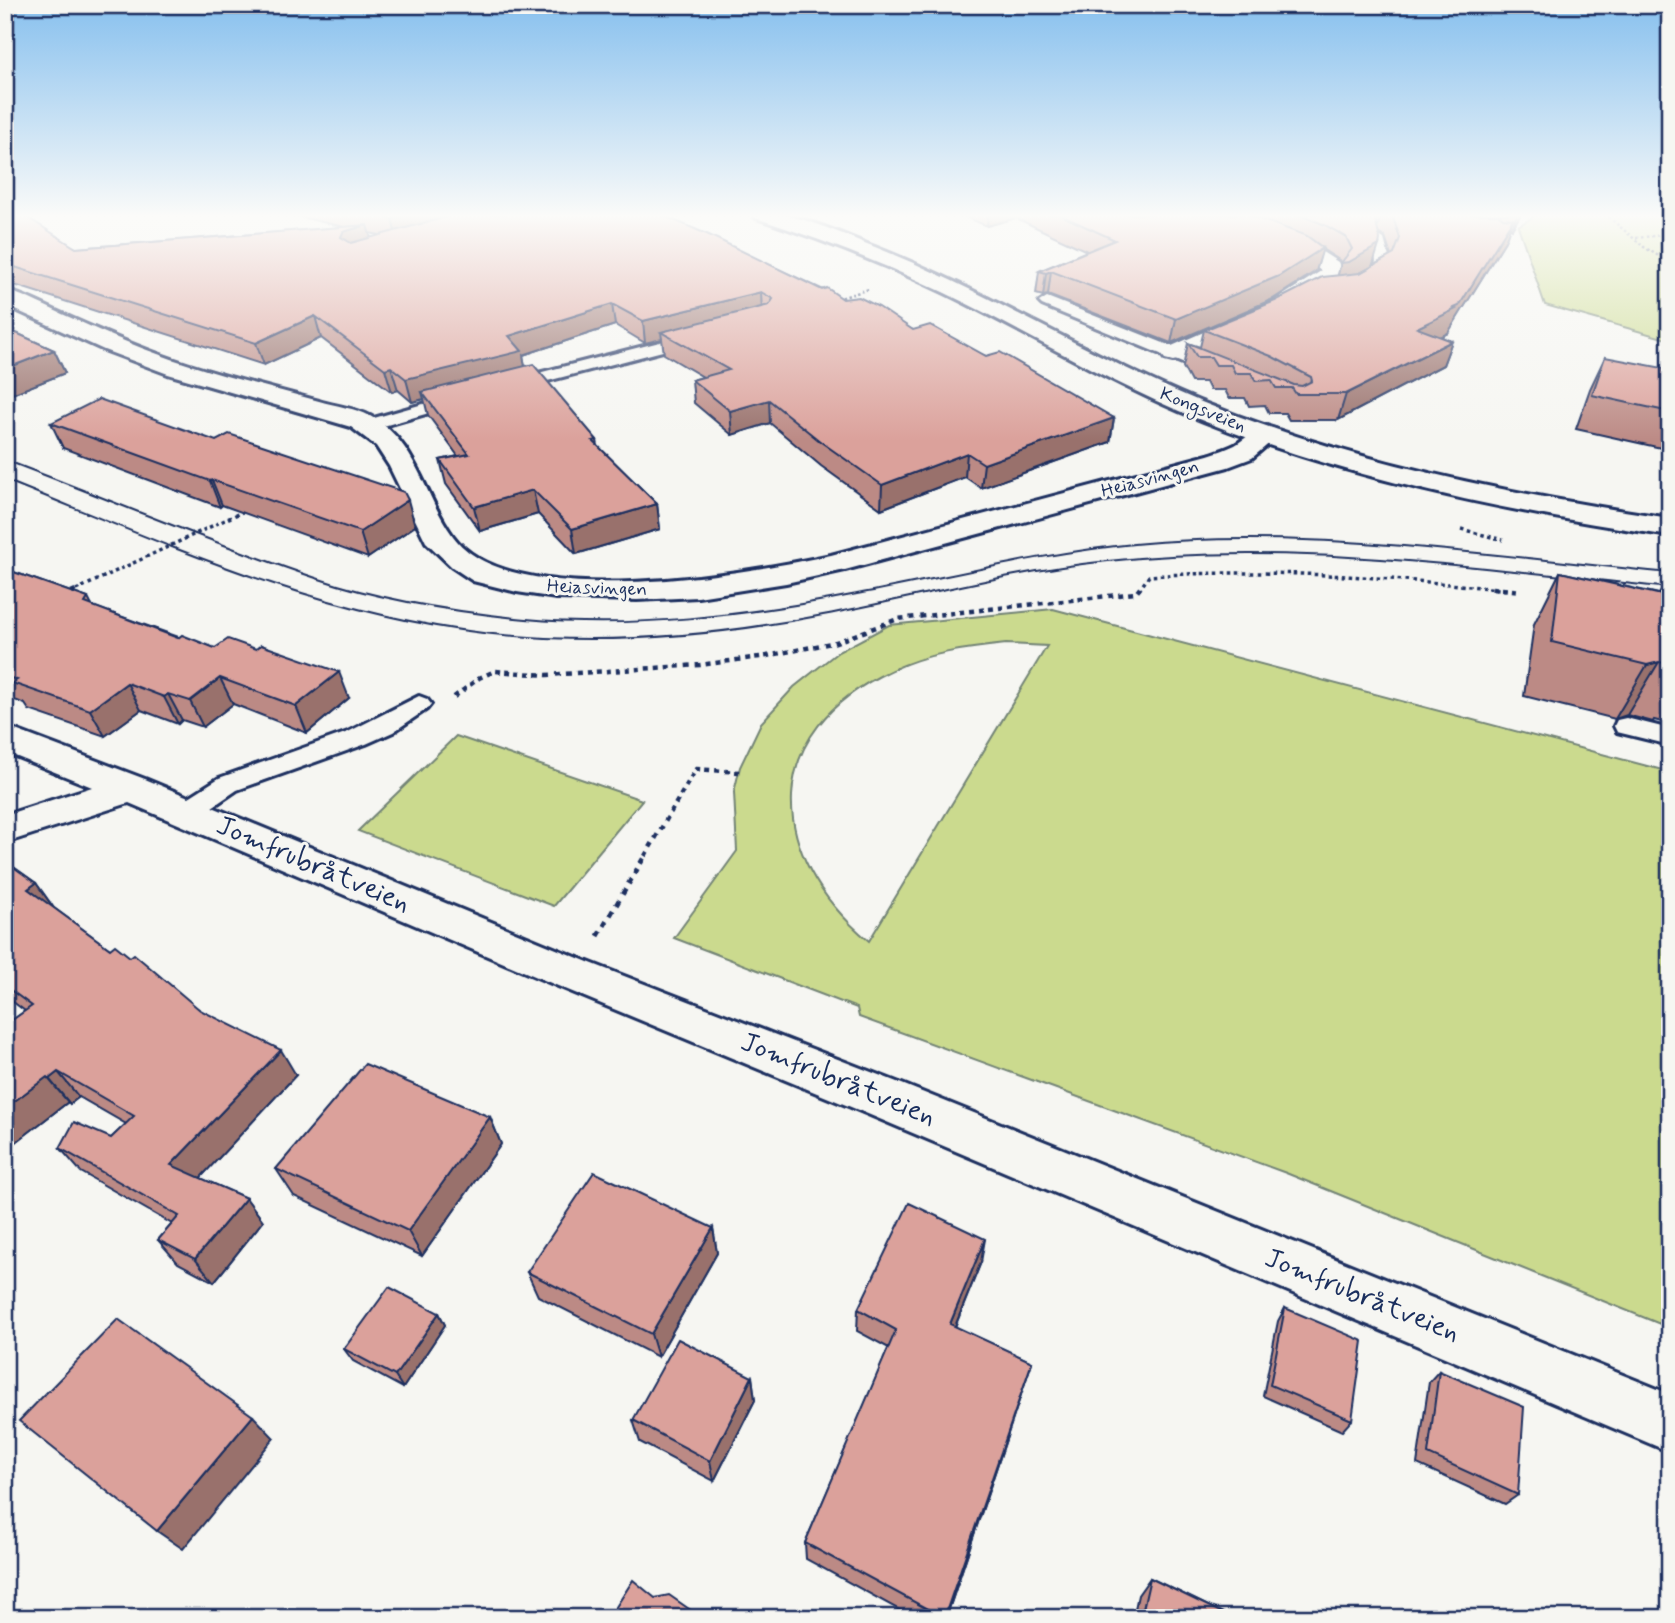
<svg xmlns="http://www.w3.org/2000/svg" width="1675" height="1623" font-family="Mynerve,sans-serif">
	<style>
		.green { fill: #cbda8e; stroke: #738476; stroke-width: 2; fill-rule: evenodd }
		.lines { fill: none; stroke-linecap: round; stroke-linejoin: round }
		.service-casing { stroke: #1b2f5e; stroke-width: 6 }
		.minor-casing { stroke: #1b2f5e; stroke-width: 6 }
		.secondary-casing { stroke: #1b2f5e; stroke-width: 6 }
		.path-far3 { stroke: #1b2f5e; stroke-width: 2.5; stroke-dasharray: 2.5 2.5; stroke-linecap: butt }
		.path-far2 { stroke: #1b2f5e; stroke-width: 3.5; stroke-dasharray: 3.5 3.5; stroke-linecap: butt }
		.path-far1 { stroke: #1b2f5e; stroke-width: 4.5; stroke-dasharray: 5 5; stroke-linecap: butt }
		.path { stroke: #1b2f5e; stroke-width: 5; stroke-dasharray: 6 6; stroke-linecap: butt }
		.service { fill: #f6f6f2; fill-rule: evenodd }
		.minor { fill: #f6f6f2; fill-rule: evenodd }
		.secondary { fill: #f6f6f2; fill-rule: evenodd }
		.tram { stroke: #1b2f5e; stroke-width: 2 }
		.wall { fill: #bc8a85; stroke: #1b2f5e; stroke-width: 2; fill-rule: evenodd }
		.shaded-wall { fill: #99716c; stroke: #1b2f5e; stroke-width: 2 }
		.building { fill: #dba19b; stroke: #1b2f5e; stroke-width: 2 }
		.labels { text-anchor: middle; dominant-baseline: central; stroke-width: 6; stroke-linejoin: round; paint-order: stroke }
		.far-street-label { font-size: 19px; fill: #1b2f5e; stroke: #f6f6f2 }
		.near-street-label { font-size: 28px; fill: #1b2f5e; stroke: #f6f6f2 }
	</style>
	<rect width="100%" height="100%" fill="#f6f6f2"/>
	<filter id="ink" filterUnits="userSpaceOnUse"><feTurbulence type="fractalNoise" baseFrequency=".0143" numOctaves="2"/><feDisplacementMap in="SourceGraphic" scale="14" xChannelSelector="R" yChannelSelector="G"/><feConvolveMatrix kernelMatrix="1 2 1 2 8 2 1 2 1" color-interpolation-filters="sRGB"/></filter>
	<g filter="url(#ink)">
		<g class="green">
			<polygon points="1539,214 1670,214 1670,340 1545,305 1518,226"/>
			<path d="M1053 609 1670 772V1328L1286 1173 859 1017 857 1008 674 938 737 851 734 792 740 767 761 723 794 687 838 652 889 625ZM1006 644 1047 646 869 941C765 854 760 731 892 670 928 653 967 648 1006 644Z"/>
			<polygon points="456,736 642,800 554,906 358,831"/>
		</g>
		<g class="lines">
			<g class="service-casing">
				<g id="service">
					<polygon points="1377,235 1384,239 1390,261 1388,271 1365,287 1355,287 1353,284 1374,269 1376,261 1370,239"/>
					<polygon points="1047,297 1204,359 1206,363 1198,368 1192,367 1042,305 1039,302"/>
					<polygon points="695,333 701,335 703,338 701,341 509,391 500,386 503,382"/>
					<polygon points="458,394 464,395 467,399 464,403 366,431 357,426 360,422"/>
					<polygon points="419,696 427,699 431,704 427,709 393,732 366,744 237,790 196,818 187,820 178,818 174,811 178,804 219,778 348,732"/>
					<polygon points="1626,718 1670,729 1670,745 1617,732 1614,726 1617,720"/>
				</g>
			</g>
			<g class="minor-casing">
				<g id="minor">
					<path d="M1198 214H1227L1316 248 1338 262 1343 273C1317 309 1223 340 1181 359L1173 361 1165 359 1161 354 1165 349 1274 301 1321 271 1302 256 1201 218Z"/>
					<path d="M5 290C27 296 48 308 69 317 107 334 146 351 187 364 230 378 275 389 319 401 335 406 356 408 370 416 417 441 424 497 453 536 510 615 748 573 831 555L1208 455C1217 452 1227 449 1235 445 1249 436 1258 425 1275 429L1279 435 1252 458 1228 467 845 570 786 583 698 597 637 600 556 598 517 592 473 581 452 567 426 542 389 466 376 446 351 427 168 374 104 350 5 305Z"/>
					<polygon points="5,726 145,779 588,962 897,1082 1670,1394 1670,1452 863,1112 558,986 129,803 5,843 5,815 92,787 5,752"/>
				</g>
			</g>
			<g class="secondary-casing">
				<path id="secondary" d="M753 214C764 214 775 213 785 215 815 221 846 236 875 247 986 291 1088 355 1199 401 1351 462 1508 494 1670 518V536C1502 511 1336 477 1179 411 1098 376 1022 330 943 292 882 263 820 239 756 218Z"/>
			</g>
			<g class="path-far3">
				<polyline points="1605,214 1644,247 1670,263"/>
				<polyline points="1636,238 1670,234"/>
				<polyline points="837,299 869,289"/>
			</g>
			<g class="path-far2">
				<polyline points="1461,529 1503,540"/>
				<polyline points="76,590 244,511"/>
				<path d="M1139 590 1149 576C1270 568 1388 577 1508 590"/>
			</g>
			<g class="path-far1">
				<polyline points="1492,588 1521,591"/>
				<polyline points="71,592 80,588"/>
				<polyline points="454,697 479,678 495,671 547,675 700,665 767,656 836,642 898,619 1136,593 1140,588"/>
				<polyline points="645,856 696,769 739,772"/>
			</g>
			<polyline class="path" points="598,936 646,854"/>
			<use href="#service" class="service"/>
			<use href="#minor" class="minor"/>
			<use href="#secondary" class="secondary"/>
			<g class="tram">
				<path d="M5 460C109 499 211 543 316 578 383 601 456 612 526 619 636 629 749 615 857 594 949 577 1040 553 1134 544 1312 527 1492 556 1670 573"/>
				<path d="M5 480C161 542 315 613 483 633 596 646 712 637 823 615 918 597 1012 571 1108 561 1296 541 1483 568 1670 588"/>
			</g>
		</g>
		<g class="wall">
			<path d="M5 214 76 248 344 227 288 214H660L843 299 913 330 986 356 1114 418 1110 442 981 488 965 477 881 509 821 466 770 423 732 435 694 403 692 380 703 377 664 354 662 339 645 343 615 325 523 355 525 366 597 440 598 446 657 504 660 529 576 554 538 514 480 531 446 484 440 460 458 456 428 415 424 399 412 402 398 390 392 392 321 338 264 365 5 282ZM369 233 380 235 371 238Z"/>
			<path d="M959 214H1521L1512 229 1510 227 1505 241 1450 329 1448 333 1440 337 1452 341 1443 365 1338 420H1289L1285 413H1269L1265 405 1249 406 1245 398H1229L1225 390H1210L1206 382H1191L1183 367 1188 343 1200 347 1204 330 1338 276 1341 263 1339 260 1322 249 1316 271 1273 299 1171 343 1048 295 1043 296 1036 294 1039 271 1087 251 1016 218 987 226ZM1379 234 1385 237 1391 256 1372 266Z"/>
			<polygon points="5,328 54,350 65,373 12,394 5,391"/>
			<polygon points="1605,357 1666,389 1670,388 1670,450 1576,429 1590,389"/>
			<polygon points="51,423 415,526 368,558 222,505 220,507 63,448"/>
			<polygon points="5,569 88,598 92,606 349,698 307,733 233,704 203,727 182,720 178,724 141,710 105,736 29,710 25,704 5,696"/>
			<polygon points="1560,572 1659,594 1666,584 1670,584 1670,724 1654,720 1653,722 1627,715 1615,719 1524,696 1534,624"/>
			<polygon points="5,861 36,883 54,908 110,949 296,1075 200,1178 246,1198 263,1221 214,1282 178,1263 158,1240 172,1224 81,1172 60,1148 111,1138 126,1124 79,1097 70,1104 68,1102 15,1143 11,1139 5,1144 5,1025 25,1011 5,996"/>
			<polygon points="490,1117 501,1144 422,1256 294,1196 276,1169"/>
			<polygon points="713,1228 717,1253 658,1357 538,1296 527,1272"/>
			<polygon points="981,1262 955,1327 1032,1362 946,1618 914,1618 806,1559 805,1543 889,1348 857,1331 858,1309"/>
			<polygon points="1285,1308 1352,1420 1342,1431 1263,1396 1278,1321"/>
			<polygon points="439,1313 445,1325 403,1388 353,1361 344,1349"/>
			<polygon points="1439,1371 1518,1495 1505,1504 1417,1464 1429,1382"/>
			<polygon points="752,1377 755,1400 714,1481 640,1442 633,1420"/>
			<polygon points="1150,1578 1233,1618 1133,1618 1138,1595"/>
		</g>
		<g class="shaded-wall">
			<polygon points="411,214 492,214 397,239 392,219"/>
			<polygon points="988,214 1016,214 1016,218 987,226"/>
			<polygon points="1377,214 1381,214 1376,233 1374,216"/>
			<polygon points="1517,214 1521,214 1512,229"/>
			<polygon points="1513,219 1505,241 1448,333 1409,353 1417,328"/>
			<polygon points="367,225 373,246 349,253 341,237 343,232"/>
			<polygon points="1379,245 1372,267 1335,286 1341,263"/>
			<polygon points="1323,248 1316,271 1273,299 1171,343 1176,319"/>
			<polygon points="1051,271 1048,295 1043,296 1046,273"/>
			<polygon points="761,292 762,313 661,332 662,339 645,343 643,321"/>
			<polygon points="612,304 615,325 523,355 526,373 422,392 424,399 412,402 406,379 509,336"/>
			<polygon points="315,316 321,338 264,365 256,343"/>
			<polygon points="1452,341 1443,365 1338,420 1346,394"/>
			<polygon points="54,350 65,373 12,394 5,380 5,369"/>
			<polygon points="391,367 398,390 392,392 385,369"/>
			<polygon points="769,400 770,423 732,435 730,411"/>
			<polygon points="1114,418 1110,442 981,488 984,464"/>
			<polygon points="967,453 965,477 881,509 882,485"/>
			<polygon points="212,480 222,505 220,507 210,481"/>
			<polygon points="533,490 538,514 480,531 474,507"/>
			<polygon points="408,500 415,526 368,558 360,532"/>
			<polygon points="657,504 660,529 576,554 572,529"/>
			<polygon points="1659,662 1627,715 1615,719 1647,665"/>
			<polygon points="339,672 349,698 307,733 296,706"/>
			<polygon points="220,678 233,704 203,727 190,701"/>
			<polygon points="127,683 141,710 105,736 90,710"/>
			<polygon points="168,694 182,720 178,724 164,697"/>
			<polygon points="36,883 55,910 28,889"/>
			<polygon points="281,1050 296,1075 190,1189 171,1165"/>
			<polygon points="58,1072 79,1097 70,1104 49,1079"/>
			<polygon points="47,1077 68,1102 15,1143 5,1132 5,1108"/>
			<polygon points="490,1117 501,1144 422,1256 408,1231"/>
			<polygon points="5,1133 11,1139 5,1144"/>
			<polygon points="246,1198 263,1221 214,1282 195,1259"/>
			<polygon points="713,1228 717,1253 658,1357 651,1334"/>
			<polygon points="985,1239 981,1262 947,1346 950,1324"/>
			<polygon points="439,1313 445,1325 403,1388 395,1376"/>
			<polygon points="1032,1362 946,1618 944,1618"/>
			<polygon points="752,1377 755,1400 714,1481 710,1461"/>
			<polygon points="253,1416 274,1438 183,1549 157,1531"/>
		</g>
		<g class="building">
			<polygon points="5,214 22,214 76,248 367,225 343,232 341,237 351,243 457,214 660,214 709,235 822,290 827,288 843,299 859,297 879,307 913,330 930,325 986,356 1000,352 1114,418 984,464 967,453 882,485 821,442 769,400 730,411 692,380 729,370 661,332 769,305 773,299 761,292 643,321 612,304 509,336 522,351 406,379 391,367 385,369 315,316 256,343 5,264"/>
			<polygon points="371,214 411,214 392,219"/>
			<polygon points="1058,214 1246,214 1307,236 1323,248 1279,276 1176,319 1051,271 1046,273 1039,271 1115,240"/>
			<polygon points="1297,214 1377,214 1374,216 1380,239 1379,245 1349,262 1341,263 1352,249 1346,237 1323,224"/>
			<polygon points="1390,214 1498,214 1503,218 1513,219 1459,306 1454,308 1456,309 1417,328 1452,341 1346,394 1296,394 1292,388 1276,388 1271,380 1256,381 1251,373 1235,373 1231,365 1216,365 1211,357 1197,357 1188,343 1294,385 1302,386 1312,381 1311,377 1271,356 1204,330 1275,301 1322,277 1360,273 1394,254 1400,238 1392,215"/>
			<polygon points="5,328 54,350 5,369"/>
			<polygon points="1605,357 1663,368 1666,389 1670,388 1670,412 1592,395"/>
			<polygon points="533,364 597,440 593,441 657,504 572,529 533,490 474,507 440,460 469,454 422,392"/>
			<polygon points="99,399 216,441 229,434 404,492 408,500 360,532 212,480 210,481 51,423"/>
			<polygon points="5,569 88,598 85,603 178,638 182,635 215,648 228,639 256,649 261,645 339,672 296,706 220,678 190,701 168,694 164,697 127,683 90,710 12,683 17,680 5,676"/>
			<polygon points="1560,572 1666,596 1666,584 1670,584 1670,664 1659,662 1647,665 1552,642"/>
			<polygon points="5,861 36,883 28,889 110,949 115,945 130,957 134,954 200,1010 281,1050 171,1165 246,1198 195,1259 158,1240 179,1216 60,1148 74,1122 111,1138 134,1116 58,1072 49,1079 47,1077 5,1108 5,1025 32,1006 5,986"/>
			<polygon points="365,1064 490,1117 408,1231 276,1169"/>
			<polygon points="594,1172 713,1228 651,1334 527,1272"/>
			<polygon points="909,1203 985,1239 950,1324 1032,1362 944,1618 805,1543 896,1330 858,1309"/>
			<polygon points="389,1287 439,1313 395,1376 344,1349"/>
			<polygon points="1285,1308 1363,1341 1352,1420 1270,1385"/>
			<polygon points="118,1319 253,1416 157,1531 19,1421"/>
			<polygon points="678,1339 752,1377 710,1461 633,1420"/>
			<polygon points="1439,1371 1524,1407 1518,1495 1428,1454"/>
			<polygon points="1150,1578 1233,1618 1141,1618"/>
			<polygon points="633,1580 655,1598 669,1595 702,1618 609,1618"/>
		</g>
	</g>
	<linearGradient id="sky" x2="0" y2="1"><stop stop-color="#87c0ee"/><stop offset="0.49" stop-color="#fbfbf9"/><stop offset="1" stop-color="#fbfbf9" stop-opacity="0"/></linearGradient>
	<rect width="1675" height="441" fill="url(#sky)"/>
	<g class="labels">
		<g class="far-street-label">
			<text transform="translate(1203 410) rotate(22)">Kongsveien</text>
			<text transform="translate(1150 479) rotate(-15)">Heiasvingen</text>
			<text transform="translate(597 588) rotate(2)">Heiasvingen</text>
		</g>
		<g class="near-street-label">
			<text transform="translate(313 865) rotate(23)">Jomfrubråtveien</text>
			<text transform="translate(838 1080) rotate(22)">Jomfrubråtveien</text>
			<text transform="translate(1362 1296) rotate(22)">Jomfrubråtveien</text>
		</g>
	</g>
	<rect width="1675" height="1623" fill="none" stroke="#f6f6f2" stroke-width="28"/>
	<rect x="14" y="14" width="1647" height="1595" fill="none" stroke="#1b2f5e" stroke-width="2.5" filter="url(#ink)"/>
</svg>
